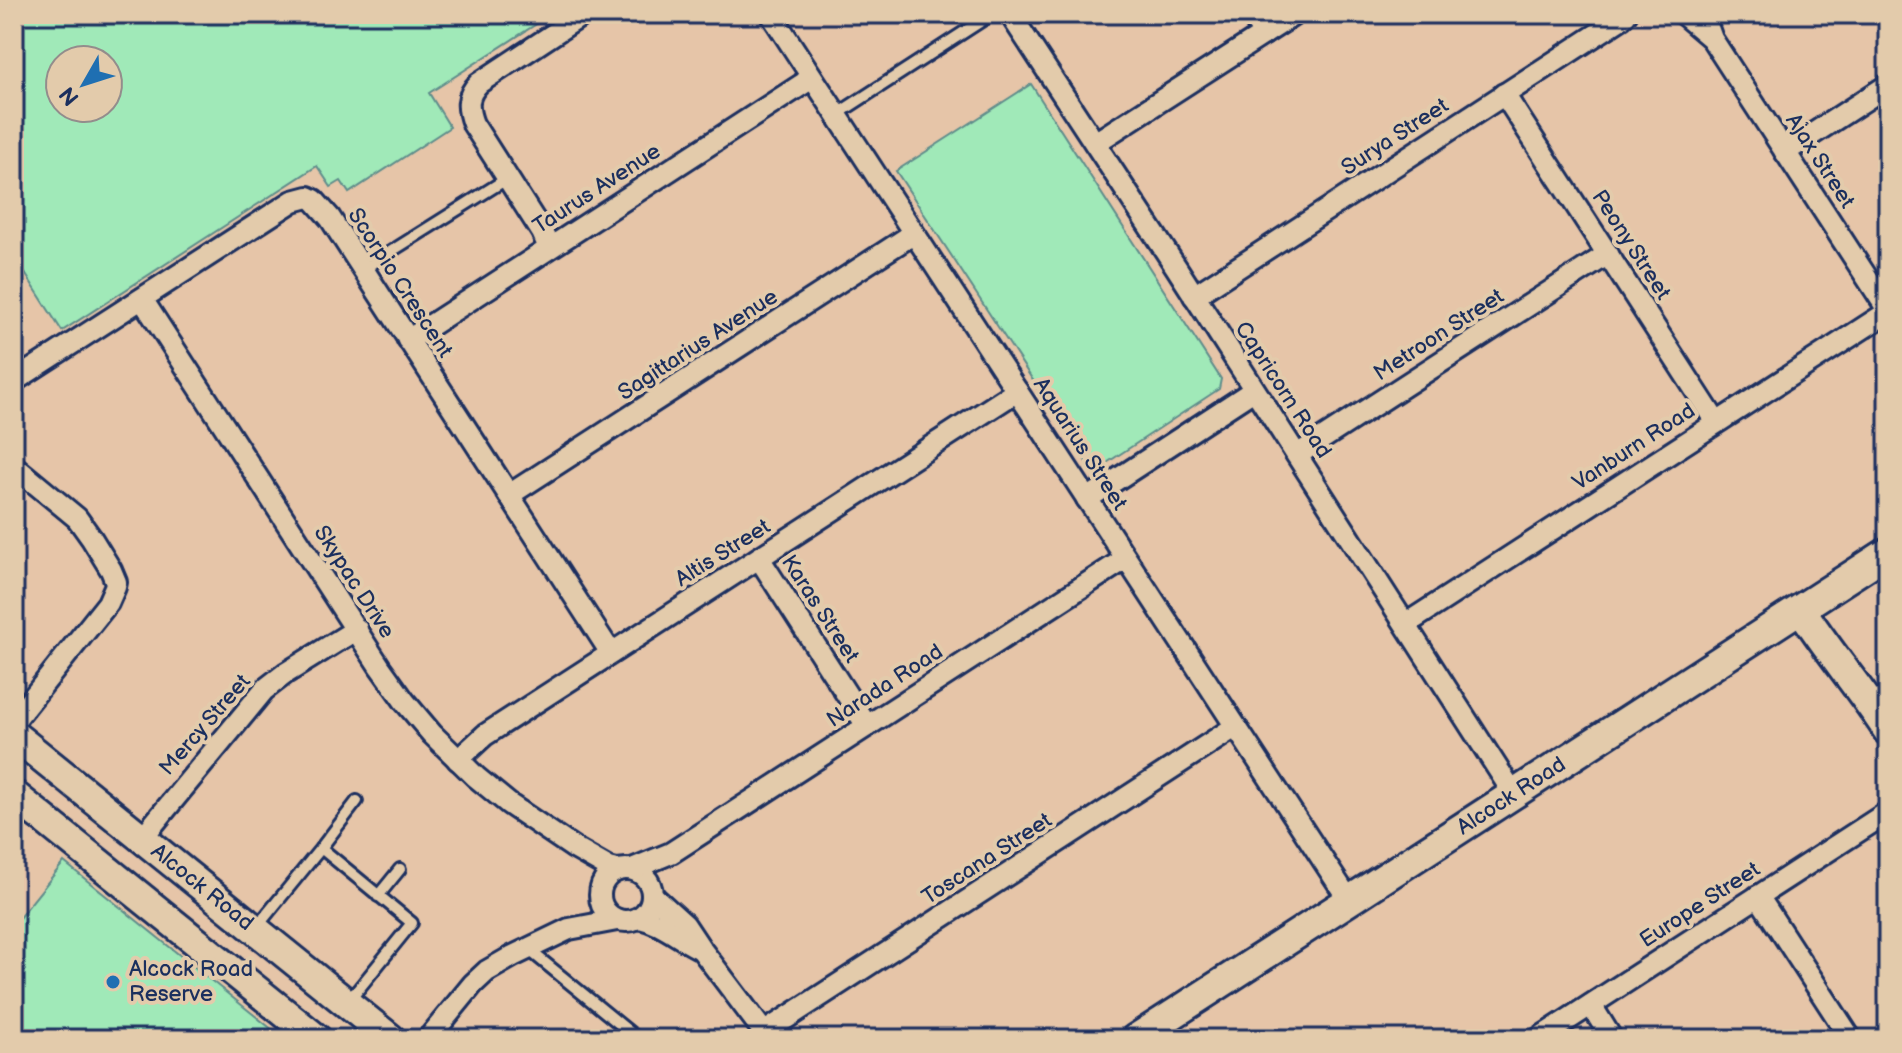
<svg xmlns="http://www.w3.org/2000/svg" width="1902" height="1053" font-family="'Balsamiq Sans',sans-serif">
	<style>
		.green { fill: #a0e9b8; stroke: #5e8c8b; stroke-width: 2; fill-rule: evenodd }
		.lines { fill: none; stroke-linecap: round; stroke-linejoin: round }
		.lane-casing { stroke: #1b2f5e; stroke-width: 16 }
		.street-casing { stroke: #1b2f5e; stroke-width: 26 }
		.secondary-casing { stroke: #1b2f5e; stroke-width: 34 }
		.lane { stroke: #e3cbab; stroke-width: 10 }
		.street { stroke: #e3cbab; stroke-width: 20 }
		.secondary { stroke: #e3cbab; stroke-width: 28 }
		.poi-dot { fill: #1f6fb2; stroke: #e3cbab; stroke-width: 3 }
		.labels { text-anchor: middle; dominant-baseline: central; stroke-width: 8; stroke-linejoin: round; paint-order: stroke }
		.street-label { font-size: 22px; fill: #1b2f5e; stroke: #e3cbab }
		.poi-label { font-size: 22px; fill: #1b2f5e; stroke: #e3cbab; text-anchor: start }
	</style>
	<rect width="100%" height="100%" fill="#e6c5a8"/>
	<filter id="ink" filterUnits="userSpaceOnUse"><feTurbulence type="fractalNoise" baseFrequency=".0125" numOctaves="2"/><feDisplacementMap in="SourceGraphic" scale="16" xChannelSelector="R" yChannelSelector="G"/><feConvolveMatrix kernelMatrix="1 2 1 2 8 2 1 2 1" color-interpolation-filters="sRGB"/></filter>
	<g filter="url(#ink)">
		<g class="green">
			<path d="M14 14H552L429 93 450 127 349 193 341 181 331 187 317 166 62 331 14 256ZM60 60H108V108H60Z"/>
			<polygon points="1031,84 1221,379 1219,389 1099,468 1089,466 896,171"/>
			<polygon points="64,862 284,1039 14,1039 14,924"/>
		</g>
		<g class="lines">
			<g class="lane-casing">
				<g id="lane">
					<polyline points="836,115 992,14"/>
					<polyline points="363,269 508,178"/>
					<polyline points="321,848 357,801"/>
					<polyline points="378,896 400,869"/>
					<polyline points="255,929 321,848 412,923 348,1002"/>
					<polyline points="528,949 638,1039"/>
				</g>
			</g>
			<g class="street-casing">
				<g id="street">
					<polyline points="771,14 1349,900"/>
					<polyline points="1010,14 1176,267 1514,794"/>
					<polyline points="1251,14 1264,34"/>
					<polyline points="1683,14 1709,36"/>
					<polyline points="1703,14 1712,39 1888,310"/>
					<polyline points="1504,94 1716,422"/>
					<polyline points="1095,143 1295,14"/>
					<polyline points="1785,152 1888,85"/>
					<path d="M549 248 542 232 473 124C467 108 466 96 479 83L584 14"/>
					<polyline points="1194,296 1622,18 1626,14"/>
					<polyline points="142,299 380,667 405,702 432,734 476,777 509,804 574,848 609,868 617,870"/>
					<polyline points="408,340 812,78"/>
					<polyline points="14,381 293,201 308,197 314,200 330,218 611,653"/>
					<polyline points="1297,455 1608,254"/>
					<polyline points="14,466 77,518 92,539 111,570 116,582 115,587 108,603 14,721"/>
					<polyline points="509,495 913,234"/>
					<polyline points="1087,499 1254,390"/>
					<polyline points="759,558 867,726"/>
					<polyline points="1406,624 1888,312"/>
					<polyline points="458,760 485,735 1017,391"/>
					<polyline points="142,838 264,690 286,673 357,629"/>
					<circle cx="626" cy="895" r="26"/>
					<polyline points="632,869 671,853 1125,559"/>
					<polyline points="653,896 685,925 701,949 769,1039"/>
					<polyline points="1758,896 1851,1039"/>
					<path d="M640 918C662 923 677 937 697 947"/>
					<polyline points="1591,1005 1612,1039"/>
					<polyline points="765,1032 1235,727"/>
					<polyline points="428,1039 473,984 487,971 513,956 569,929 617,920"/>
					<polyline points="1538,1039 1888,812"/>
				</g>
			</g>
			<g class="secondary-casing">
				<g id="secondary">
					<path d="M1801 609C1828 651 1861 689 1888 731"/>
					<path id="s1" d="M14 735 391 1039"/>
					<polyline points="14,795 317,1039"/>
					<path id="s2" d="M1135 1039 1888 552"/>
				</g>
			</g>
			<use href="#lane" class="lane"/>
			<use href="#street" class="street"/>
			<use href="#secondary" class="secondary"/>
		</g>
	</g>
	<circle class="poi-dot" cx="113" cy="982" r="8"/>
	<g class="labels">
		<g class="street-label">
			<text transform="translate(1395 137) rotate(-33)">Surya Street</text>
			<text transform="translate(1820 161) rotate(57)">Ajax Street</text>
			<text transform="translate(597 189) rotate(-33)">Taurus Avenue</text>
			<text transform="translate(1631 245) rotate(57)">Peony Street</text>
			<text transform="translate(400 283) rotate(57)">Scorpio Crescent</text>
			<text transform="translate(1439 335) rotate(-33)">Metroon Street</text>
			<text transform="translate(698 345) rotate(-33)">Sagittarius Avenue</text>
			<text transform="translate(1283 390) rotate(57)">Capricorn Road</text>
			<text transform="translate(1080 444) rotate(57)">Aquarius Street</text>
			<text transform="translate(1634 447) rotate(-33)">Vanburn Road</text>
			<text transform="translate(723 553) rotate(-32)">Altis Street</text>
			<text transform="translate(354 582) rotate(57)">Skypac Drive</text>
			<text transform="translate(820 609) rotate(57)">Karas Street</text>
			<text transform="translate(885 686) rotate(-33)">Narada Road</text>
			<text transform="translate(205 725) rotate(-49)">Mercy Street</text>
			<text stroke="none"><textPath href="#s2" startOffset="448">Alcock Road</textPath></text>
			<text transform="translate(987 859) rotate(-33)">Toscana Street</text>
			<text stroke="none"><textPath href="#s1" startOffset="242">Alcock Road</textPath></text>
			<text transform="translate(1700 905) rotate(-33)">Europe Street</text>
		</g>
		<g class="poi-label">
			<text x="129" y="969">Alcock Road<tspan x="129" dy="25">Reserve</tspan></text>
		</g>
	</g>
	<rect width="1902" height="1053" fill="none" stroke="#e3cbab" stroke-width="48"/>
	<rect x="24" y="24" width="1854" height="1005" fill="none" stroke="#1b2f5e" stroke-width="3" filter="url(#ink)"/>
	<g transform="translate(84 84) rotate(231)"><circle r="38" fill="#e3cbab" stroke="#938d8c" stroke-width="2"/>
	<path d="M0-6L14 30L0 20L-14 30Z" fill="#1f6fb2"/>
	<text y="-12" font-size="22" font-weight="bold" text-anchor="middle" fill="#1b2f5e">N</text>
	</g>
</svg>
